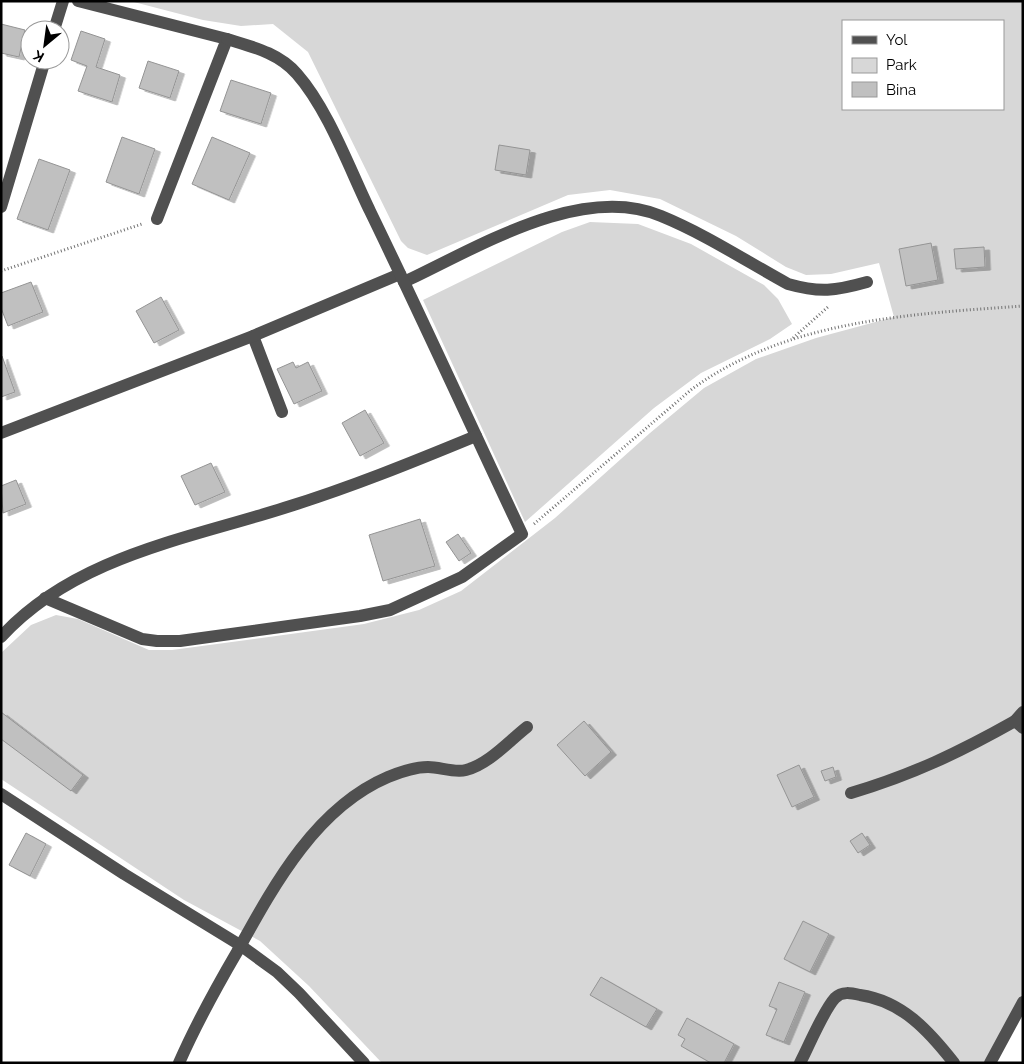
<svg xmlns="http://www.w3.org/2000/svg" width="1024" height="1064" font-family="Raleway,sans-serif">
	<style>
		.green { fill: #d7d7d7; fill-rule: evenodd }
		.building { fill: #c0c0c0; stroke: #949494; filter: url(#shadow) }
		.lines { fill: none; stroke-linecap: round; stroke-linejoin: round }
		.path { stroke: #727272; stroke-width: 3; stroke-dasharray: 1 2.5; stroke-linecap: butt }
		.minor { stroke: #505050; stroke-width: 12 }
	</style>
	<defs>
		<filter id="shadow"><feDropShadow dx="5.5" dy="3" stdDeviation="0" flood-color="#0004"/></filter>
	</defs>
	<rect width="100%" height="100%" fill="#fff"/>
	<g class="green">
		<path d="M130 1H1023V1002L990 1063H382L309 986 260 941 184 900 1 779V653L31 625 56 615 78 619 149 650H172L364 624 419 610 461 591 555 518 650 433 704 388 756 359 816 338 894 317 879 263 831 274 806 275 786 267 736 236 660 199 610 190 568 195 427 255 408 248 401 241 308 52 273 24 241 26 203 20ZM843 21H1003V109H843Z"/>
		<polygon points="590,222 638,224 691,244 764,285 778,299 792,324 770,339 701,373 654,408 525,522 423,300 562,232"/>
	</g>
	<g class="building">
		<polygon points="1,24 25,30 19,57 1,53"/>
		<polygon points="81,31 105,39 96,67 120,75 112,102 78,91 87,66 71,60"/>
		<polygon points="148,61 179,71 170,98 139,88"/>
		<polygon points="231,80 271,93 261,124 220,111"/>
		<polygon points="122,137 155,149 139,194 106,182"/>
		<polygon points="212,137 250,153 229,200 192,184"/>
		<polygon points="499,145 530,150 526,175 495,170"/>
		<polygon points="39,159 70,170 48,230 17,219"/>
		<polygon points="931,243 938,280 906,286 899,249"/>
		<polygon points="984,247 985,267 956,269 954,249"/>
		<polygon points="31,282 43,312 8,326 1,308 1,293"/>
		<polygon points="161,297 179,330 154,343 136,311"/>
		<polygon points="2,356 15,392 1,397 1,357"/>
		<polygon points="293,362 296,368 308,362 322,391 294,404 277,369"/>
		<polygon points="365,410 384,443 360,456 342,423"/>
		<polygon points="211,463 225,492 195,505 181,476"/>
		<polygon points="16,480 26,504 3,513 1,486"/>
		<polygon points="420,519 435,566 383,581 369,535"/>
		<polygon points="458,534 471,553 459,561 446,542"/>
		<polygon points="1,712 83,775 71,791 1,739"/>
		<polygon points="584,721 611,752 585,776 557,745"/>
		<polygon points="799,765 814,797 792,807 777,775"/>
		<polygon points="833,767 836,777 825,781 821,771"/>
		<polygon points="26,833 46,844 30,876 9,865"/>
		<polygon points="862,833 870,845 858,853 850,841"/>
		<polygon points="803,921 829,934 810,972 784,959"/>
		<polygon points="601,977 657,1009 646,1027 590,995"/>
		<polygon points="779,982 805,992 784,1042 766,1035 777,1009 769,1006"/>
		<polygon points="687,1018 734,1044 724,1063 711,1063 681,1046 685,1039 678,1035"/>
	</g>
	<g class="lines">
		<g class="path">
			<polyline points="1,271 142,224"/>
			<polyline points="793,338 829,306"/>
			<path d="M534 524 692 389C787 320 910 314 1023 306"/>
		</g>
		<g class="minor">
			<polyline points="78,1 227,39 157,219"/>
			<polyline points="54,30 63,1"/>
			<polyline points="1,207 45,60"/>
			<path d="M404 282C475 249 581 182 661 216 705 234 746 261 788 284 820 293 835 291 867 282"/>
			<polyline points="253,336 282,412"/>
			<polyline points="1,433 253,336 400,274"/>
			<path d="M45 598 142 639 157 641H180L360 616 390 610 462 577 522 534C471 426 422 318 370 211 350 170 328 109 297 74 279 53 253 47 227 39"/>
			<path d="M1 637C74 557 187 539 284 508 349 488 413 462 476 436"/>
			<polyline points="1023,712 1015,721 1023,728"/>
			<path d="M851 793C912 775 960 752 1015 721"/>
			<polyline points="1,794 124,874 240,945 277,972 299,993 364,1063"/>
			<path d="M179 1063C196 1024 216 988 237 952 273 887 315 808 388 777 400 772 414 767 428 767 440 767 454 773 466 770 489 764 509 741 527 727"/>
			<path d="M800 1063C809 1046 823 1011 835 998 842 991 851 993 860 995 902 1001 929 1031 954 1063"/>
			<polyline points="990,1063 1023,1002"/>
		</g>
	</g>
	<rect width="1024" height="1064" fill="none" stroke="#000000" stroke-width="5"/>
	<rect x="842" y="20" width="162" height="90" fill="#ffffff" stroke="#999999"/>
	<rect x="852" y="36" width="25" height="8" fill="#505050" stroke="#999999"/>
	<text x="886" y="45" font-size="15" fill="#000000">Yol</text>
	<rect x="852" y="58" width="25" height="15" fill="#d7d7d7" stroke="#999999"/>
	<text x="886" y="70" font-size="15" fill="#000000">Park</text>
	<rect x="852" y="82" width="25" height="15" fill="#c0c0c0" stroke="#999999"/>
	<text x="886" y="95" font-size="15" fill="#000000">Bina</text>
	<g transform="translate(45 45) rotate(209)"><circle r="24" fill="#ffffff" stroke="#999999"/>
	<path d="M0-4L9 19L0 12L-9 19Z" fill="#000000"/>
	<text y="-8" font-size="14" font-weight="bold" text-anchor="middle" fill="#000000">K</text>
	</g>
</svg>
